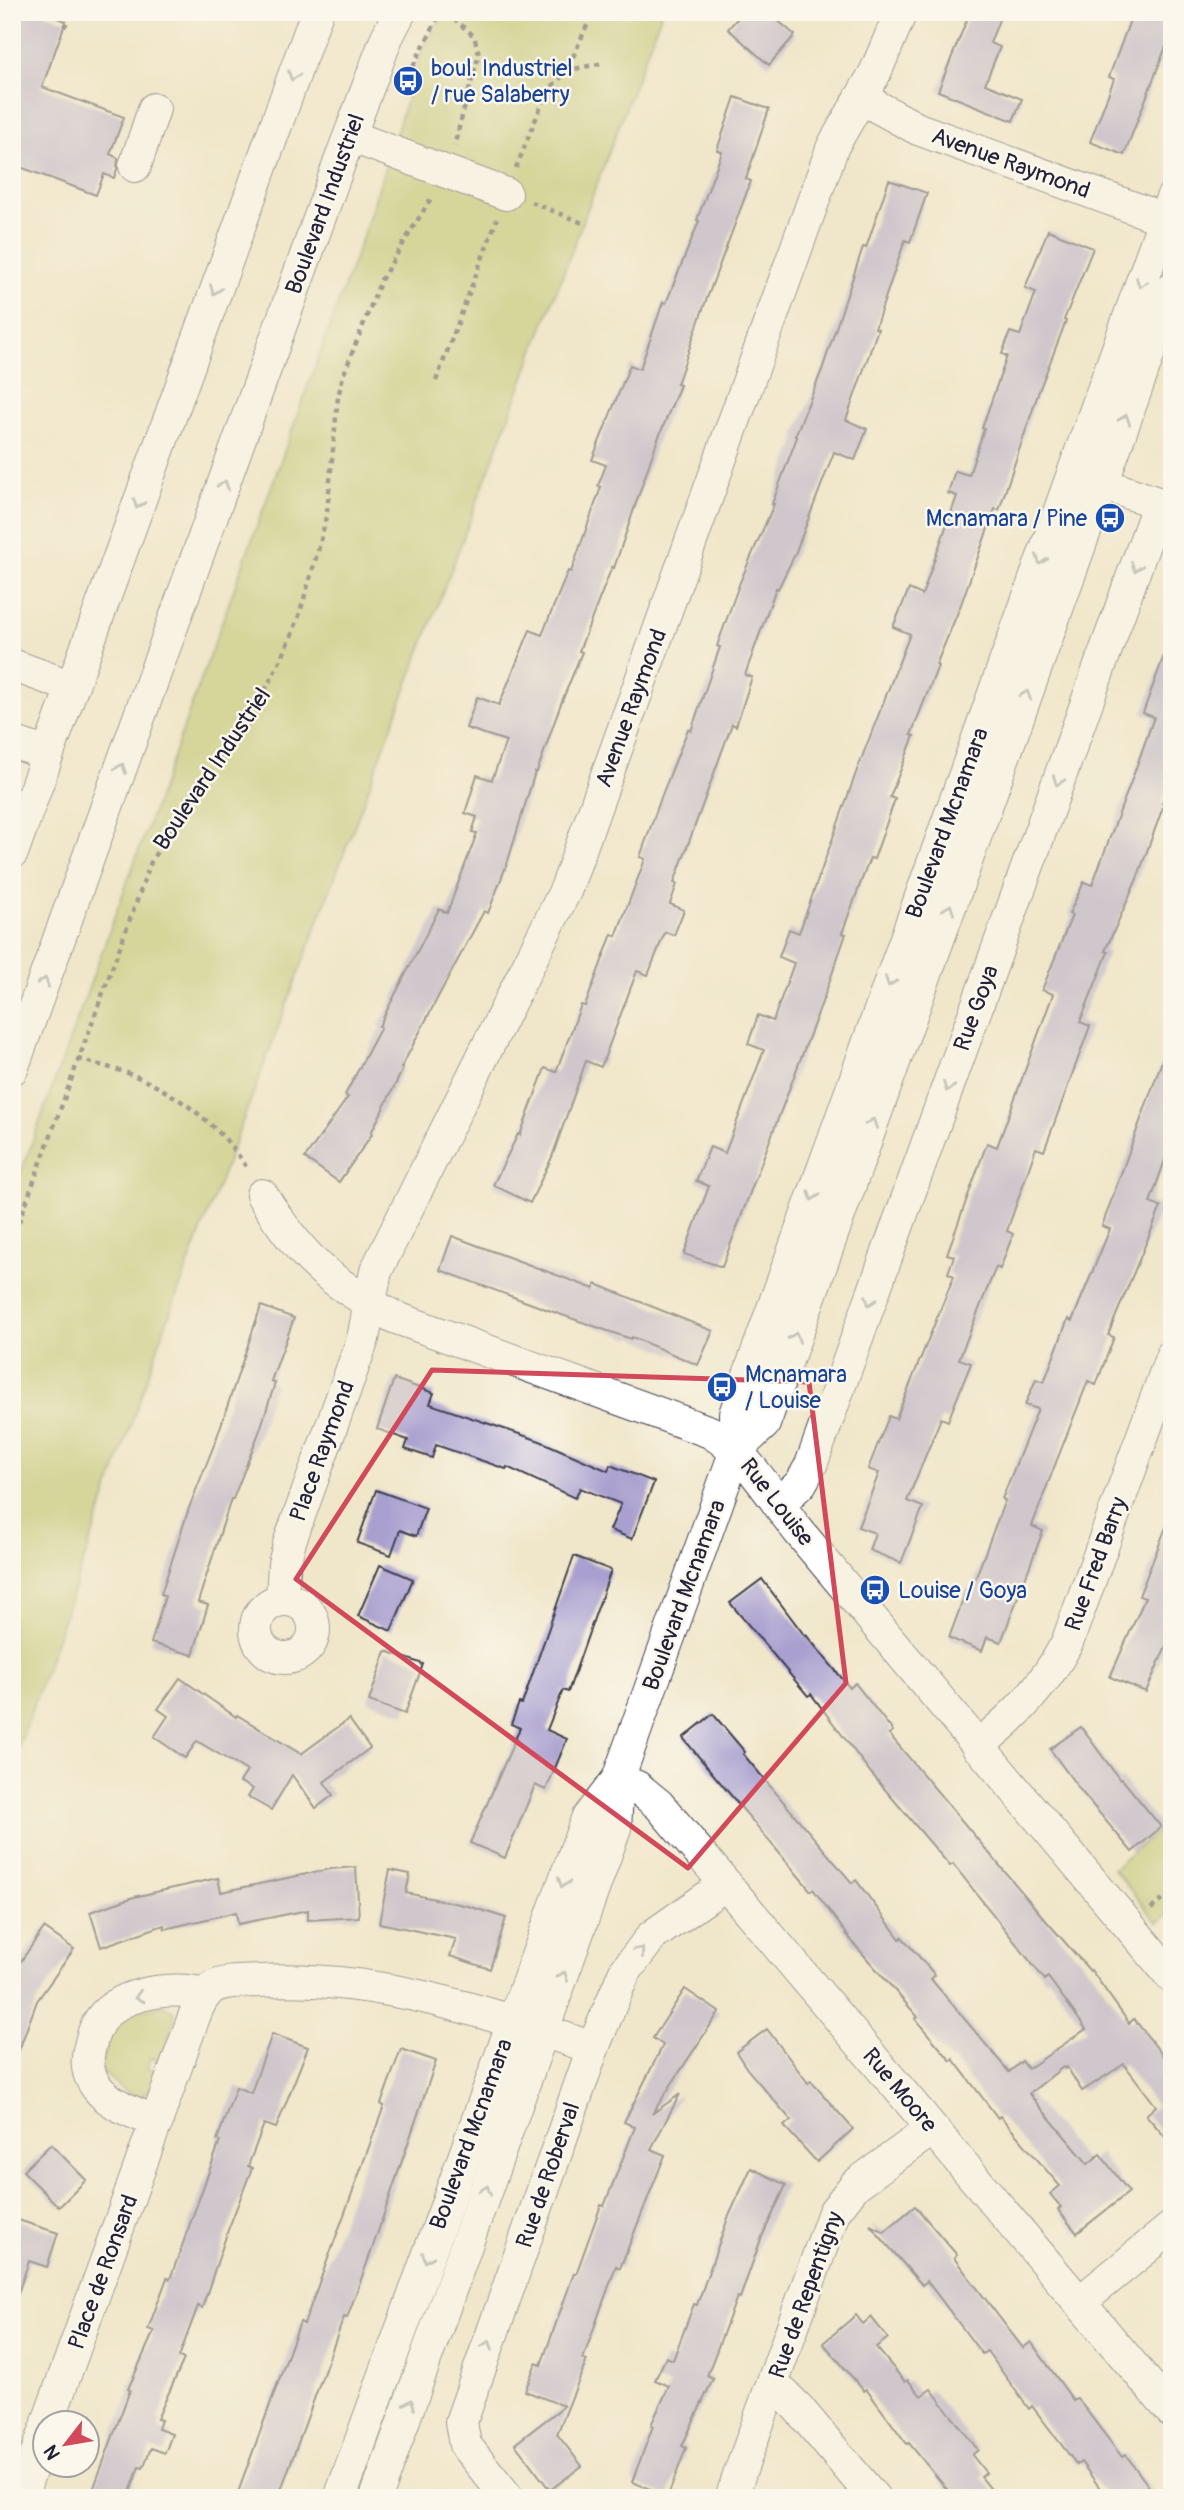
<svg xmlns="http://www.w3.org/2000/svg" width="1184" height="2510" font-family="Pangolin,sans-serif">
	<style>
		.green { fill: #b5c163; stroke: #6c724f; stroke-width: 2 }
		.building { fill: #a9a0d0 }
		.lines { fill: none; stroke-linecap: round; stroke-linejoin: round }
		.minor-casing { stroke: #414051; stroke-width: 34 }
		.path { stroke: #414051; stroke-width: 4.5; stroke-dasharray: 5 5; stroke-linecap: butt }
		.minor { stroke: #fff; stroke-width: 32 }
		.oneway { stroke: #9c9ca7 }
		.marked { fill: none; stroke: #d1495b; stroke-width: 5; stroke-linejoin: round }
		.labels { text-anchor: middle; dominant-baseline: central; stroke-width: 5; stroke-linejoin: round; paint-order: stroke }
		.transit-label { font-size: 23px; fill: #164399; stroke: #fbf7ec; text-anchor: start }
		.street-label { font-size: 23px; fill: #22223b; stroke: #fbf7ec }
	</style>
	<rect width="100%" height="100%" fill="#fbf7ec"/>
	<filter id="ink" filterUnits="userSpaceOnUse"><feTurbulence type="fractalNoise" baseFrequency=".0143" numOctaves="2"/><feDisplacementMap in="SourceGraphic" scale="14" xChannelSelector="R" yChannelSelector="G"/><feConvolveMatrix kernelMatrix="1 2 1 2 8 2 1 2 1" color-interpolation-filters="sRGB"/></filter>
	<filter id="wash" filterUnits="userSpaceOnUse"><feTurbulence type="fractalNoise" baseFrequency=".00686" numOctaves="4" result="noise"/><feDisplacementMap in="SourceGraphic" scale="28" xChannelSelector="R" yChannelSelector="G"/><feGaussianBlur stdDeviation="1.57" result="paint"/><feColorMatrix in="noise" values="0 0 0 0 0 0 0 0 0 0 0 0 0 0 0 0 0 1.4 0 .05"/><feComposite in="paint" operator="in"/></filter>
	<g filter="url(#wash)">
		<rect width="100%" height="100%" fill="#f0e7cb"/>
		<g class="green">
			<polygon points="445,12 662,12 166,1324 12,1767 12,1198 366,227 423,48"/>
			<polygon points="1172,1818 1172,1911 1158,1923 1113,1869"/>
			<path d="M165 2005 174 2012 175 2018 160 2060 150 2058 147 2068 156 2071 150 2090 143 2096C125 2096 111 2081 100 2067L111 2028 130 2012Z"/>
		</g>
		<g id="blocks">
			<g class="building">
				<polygon points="12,12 42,12 66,21 42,87 124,117 110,154 118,158 117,169 114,178 104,174 96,195 12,164"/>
				<polygon points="743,12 768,12 795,35 769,65 728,29"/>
				<polygon points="970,12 1002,12 990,43 1000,47 985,84 1022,99 1013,121 938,91"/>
				<polygon points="1133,12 1172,12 1172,31 1124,155 1090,142 1114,79 1109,77"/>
				<polygon points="735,97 769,109 746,179 751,181 703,309 677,384 680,385 656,444 614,568 612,567 579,651 582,652 560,706 537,772 535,772 508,861 488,913 484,911 439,995 401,1068 403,1069 371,1133 372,1134 339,1182 305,1158 348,1097 345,1095 381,1027 379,1026 439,909 447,913 477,833 472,832 477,817 465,813 477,775 492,780 506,741 466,728 477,697 499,705 530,630 542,635 568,571 571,572 601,487 598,486 606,465 592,460 630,365 640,369 663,302 666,303 699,221 697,220 722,152 717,150"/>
				<polygon points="889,180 927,193 910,242 905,240 875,328 878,329 846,420 867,429 855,460 834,452 795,554 778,589 776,588 745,675 752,677 736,726 732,724 674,883 677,884 670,904 684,910 674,935 665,932 648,975 637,971 601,1067 586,1061 552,1157 530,1203 493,1185 518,1134 520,1135 545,1068 556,1072 581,1005 585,1006 612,934 616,936 645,859 640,857 662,795 688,729 691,731 720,647 717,646 740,582 774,504 772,504 797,437 795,436 822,370 863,247 866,248"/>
				<polygon points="1048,230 1093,248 1064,320 1066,321 1039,391 999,510 995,509 960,607 936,665 938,666 911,735 914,736 890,797 895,799 874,859 870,858 842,933 846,934 824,997 722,1267 684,1254 709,1186 696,1181 710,1147 725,1153 764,1050 748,1044 758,1015 773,1021 794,963 779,957 789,929 799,933 857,770 910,634 893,627 909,589 922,595 957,496 948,493 955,471 969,475 984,429 982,428 1007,356 1002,354 1010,332 1020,335 1036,292 1025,288"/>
				<polygon points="1169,642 1172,642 1172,776 1162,803 1164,804 1137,879 1105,951 1108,952 1080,1022 1090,1026 1044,1151 1036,1148 1007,1231 1013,1234 1000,1269 996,1267 959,1359 971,1363 948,1421 941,1418 907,1501 923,1507 901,1563 869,1550 875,1533 858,1527 879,1473 868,1469 889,1416 896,1419 954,1276 948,1273 954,1256 947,1254 987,1143 997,1147 1053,994 1042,990 1072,915 1069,914 1084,882 1092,885 1132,779 1154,717 1143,713"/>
				<polygon points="1169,1042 1172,1042 1172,1140 1150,1203 1161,1207 1108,1335 1114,1337 1096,1385 1088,1381 1055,1465 1032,1526 1043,1531 1001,1642 987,1637 982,1651 949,1638 967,1589 971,1590 1005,1500 1002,1499 1038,1409 1025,1405 1036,1379 1044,1382 1068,1319 1072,1321 1110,1229 1102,1226"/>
				<polygon points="452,1236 594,1289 596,1284 713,1331 698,1365 632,1337 631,1339 562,1315 440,1270"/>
				<polygon points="261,1306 294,1318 271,1381 275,1383 260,1430 233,1499 231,1499 198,1602 208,1605 193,1655 151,1643 165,1596 161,1594 189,1508 216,1440"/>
				<polygon points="394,1379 434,1393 430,1404 540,1441 608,1471 610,1465 654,1482 632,1539 610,1530 621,1504 580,1488 575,1498 507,1467 506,1469 436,1445 432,1458 405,1449 408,1440 377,1429"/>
				<polygon points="376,1490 426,1508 416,1536 400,1530 391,1555 357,1543"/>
				<polygon points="1170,1517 1172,1632 1146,1692 1110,1677 1145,1598 1139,1596"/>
				<polygon points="574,1556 611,1570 568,1692 563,1690 547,1730 567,1739 546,1790 535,1785 505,1858 470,1843 520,1728 511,1724 519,1703 522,1704"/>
				<polygon points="380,1565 413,1579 391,1631 358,1616"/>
				<polygon points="762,1579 805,1636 806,1635 850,1688 855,1683 893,1731 889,1734 1042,1916 1090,1971 1091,1970 1129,2023 1134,2019 1172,2067 1172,2145 1146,2115 1156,2106 1124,2064 1082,2091 1067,2067 1065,2069 1063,2067 1029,2094 1088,2164 1100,2154 1129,2192 1077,2233 1058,2210 1061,2207 1050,2194 1060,2186 1000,2116 998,2118 953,2059 951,2061 915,2019 918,2017 855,1945 813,1889 811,1891 683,1738 713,1714 745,1752 743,1754 852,1883 856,1880 900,1939 902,1937 935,1975 931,1979 1009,2072 1022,2061 1028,2069 1086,2029 1048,1977 1045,1980 953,1864 950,1866 871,1773 811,1694 808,1696 730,1603"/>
				<polygon points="386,1651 423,1664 405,1714 369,1701"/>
				<polygon points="180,1678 236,1717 237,1715 301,1754 349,1719 370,1748 324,1782 333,1795 316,1808 292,1775 271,1810 248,1797 253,1789 240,1782 247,1771 197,1741 185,1758 154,1737 168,1716 158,1709"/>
				<polygon points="1081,1727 1120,1780 1122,1779 1161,1827 1132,1852 1080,1790 1050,1749"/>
				<polygon points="356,1867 359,1917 308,1920 308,1910 238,1924 236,1912 165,1929 164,1925 101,1947 90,1912 134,1897 218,1878 221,1892 330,1869"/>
				<polygon points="390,1870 410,1874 406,1893 468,1906 506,1918 490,1969 450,1956 456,1939 379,1923"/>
				<polygon points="44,1928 74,1949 37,2001 15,2061 12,2061 12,1974"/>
				<polygon points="685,1989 719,2012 652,2114 680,2094 651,2149 665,2155 620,2268 616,2266 583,2359 587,2360 557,2434 582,2466 550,2490 515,2444 564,2406 525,2391 536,2363 541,2365 574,2273 576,2274 601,2205 604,2206 635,2127 624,2122 663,2045 653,2038"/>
				<polygon points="767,2029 808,2083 811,2081 853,2129 817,2162 784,2126 791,2120 747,2069 736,2052"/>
				<polygon points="272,2034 308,2047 276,2128 264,2124 248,2166 252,2168 228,2230 202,2308 198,2306 179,2357 184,2359 157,2419 161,2420 158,2429 172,2434 165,2453 151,2448 143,2468 139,2467 128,2498 90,2498 130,2390 128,2389 154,2331 148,2329 167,2278 170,2279 220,2141 217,2140 236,2087 251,2093"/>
				<polygon points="401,2049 436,2061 371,2252 347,2318 344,2317 278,2498 236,2498 300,2322 304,2324 384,2106 381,2104"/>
				<polygon points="51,2144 86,2180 59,2207 23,2171"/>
				<polygon points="751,2168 786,2185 761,2239 740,2298 737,2297 707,2376 713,2379 682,2446 686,2448 668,2496 632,2482 653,2426 651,2425 669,2386 655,2380 666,2357 673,2360 694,2304 697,2305 728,2218"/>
				<polygon points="915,2206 957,2255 954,2258 1023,2348 1031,2342 1073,2400 1077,2398 1122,2457 1126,2455 1157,2498 1107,2498 1081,2462 1077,2465 1032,2406 1029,2409 987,2351 982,2354 927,2281 922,2285 870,2225 884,2232"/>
				<polygon points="12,2218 58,2233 47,2267 29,2261 16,2299 12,2299"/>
				<polygon points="856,2315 863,2324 871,2317 888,2338 876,2347 905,2382 908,2380 921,2396 931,2389 978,2450 972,2455 986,2473 981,2477 998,2498 954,2498 909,2443 907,2444 866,2389 864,2391 823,2343"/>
			</g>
		</g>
	</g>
	<g filter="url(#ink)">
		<use href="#blocks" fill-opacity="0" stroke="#414051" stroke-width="2"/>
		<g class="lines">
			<g class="minor-casing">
				<g id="minor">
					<polyline points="861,98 918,129 1164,219"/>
					<polyline points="350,136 506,194"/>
					<polyline points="135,166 154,109"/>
					<polyline points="1083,477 1172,508"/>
					<polyline points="12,665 72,687"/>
					<polyline points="12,742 48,754"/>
					<polyline points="12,853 317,12"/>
					<polyline points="12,1069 343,153 387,37 400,12"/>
					<path d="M262 1195C302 1259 328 1281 394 1317L710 1432C750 1456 771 1497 800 1533L1172 1977"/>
					<polyline points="736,1450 764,1424 1172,289"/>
					<polyline points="779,1504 801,1483 811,1465 1159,503"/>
					<polyline points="282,1599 284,1564 290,1541 363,1339 376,1271 566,889 833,146 875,73 901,12"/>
					<circle cx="285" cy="1629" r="29"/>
					<path d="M977 1746C1015 1717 1044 1686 1067 1643L1172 1355"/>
					<polyline points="618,1779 637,1787 659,1805 1172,2412"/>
					<path d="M157 2122C138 2114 115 2107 100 2091 88 2078 85 2063 90 2046 93 2033 97 2021 107 2012 132 1990 176 1987 206 1994"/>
					<polyline points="1080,2302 1172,2227"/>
					<polyline points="772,2387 783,2393 798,2408 874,2498"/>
					<path d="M48 2422 191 2025C196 2012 200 1996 212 1988 225 1980 245 1982 260 1981 375 1975 485 2011 593 2048"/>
					<polyline points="20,2498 46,2429"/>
					<polyline points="340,2498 587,1819 618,1779"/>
					<polyline points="376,2498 615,1828 618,1779 736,1450 735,1414 1172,198"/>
					<polyline points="508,2498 465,2445 461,2422 593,2048 624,1973 652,1936 726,1884"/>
					<polyline points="731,2498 834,2212 855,2185 932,2129"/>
				</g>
			</g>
			<g class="path">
				<polyline points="446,12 474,36 479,54 454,146"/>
				<polyline points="64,27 73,12"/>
				<polyline points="413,66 441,12"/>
				<polyline points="562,74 572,59 593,12"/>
				<polyline points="409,78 413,66"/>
				<polyline points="516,168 547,91 569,70 604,63"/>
				<polyline points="531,202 585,224"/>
				<polyline points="436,381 497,219"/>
				<path d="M78 1059C101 1066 125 1070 146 1081 186 1100 226 1132 248 1170"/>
				<polyline points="12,1241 151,862 179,812 249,722 286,649 298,619 320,544 327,512 338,397 343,376 381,280 433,195"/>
				<polyline points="1151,1909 1172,1892"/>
			</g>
			<use href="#minor" class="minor"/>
		</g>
		<defs><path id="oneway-chevron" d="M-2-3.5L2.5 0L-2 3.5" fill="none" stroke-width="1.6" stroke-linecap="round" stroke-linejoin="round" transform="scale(1.75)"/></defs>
		<g class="oneway">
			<use href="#oneway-chevron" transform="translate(293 76) rotate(110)"/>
			<use href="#oneway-chevron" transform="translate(1141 283) rotate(110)"/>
			<use href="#oneway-chevron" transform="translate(215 290) rotate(110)"/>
			<use href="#oneway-chevron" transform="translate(1125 419) rotate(-70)"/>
			<use href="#oneway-chevron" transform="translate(224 485) rotate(-70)"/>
			<use href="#oneway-chevron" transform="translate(138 504) rotate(110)"/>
			<use href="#oneway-chevron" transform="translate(1041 560) rotate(110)"/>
			<use href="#oneway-chevron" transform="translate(1136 567) rotate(110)"/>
			<use href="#oneway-chevron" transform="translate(1026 695) rotate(-70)"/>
			<use href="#oneway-chevron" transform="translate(121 768) rotate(-70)"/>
			<use href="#oneway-chevron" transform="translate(1058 781) rotate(110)"/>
			<use href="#oneway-chevron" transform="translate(949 909) rotate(-70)"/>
			<use href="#oneway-chevron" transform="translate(44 982) rotate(-70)"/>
			<use href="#oneway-chevron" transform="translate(890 982) rotate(110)"/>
			<use href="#oneway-chevron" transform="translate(948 1087) rotate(110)"/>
			<use href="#oneway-chevron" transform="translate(872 1123) rotate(-70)"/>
			<use href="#oneway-chevron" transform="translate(813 1196) rotate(110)"/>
			<use href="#oneway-chevron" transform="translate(870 1301) rotate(110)"/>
			<use href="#oneway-chevron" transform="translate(795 1337) rotate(-70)"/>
			<use href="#oneway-chevron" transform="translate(563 1883) rotate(110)"/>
			<use href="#oneway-chevron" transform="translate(640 1951) rotate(-50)"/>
			<use href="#oneway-chevron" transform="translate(563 1976) rotate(-70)"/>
			<use href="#oneway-chevron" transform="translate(139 1997) rotate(164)"/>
			<use href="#oneway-chevron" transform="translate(486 2190) rotate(-70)"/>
			<use href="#oneway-chevron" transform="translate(427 2258) rotate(110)"/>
			<use href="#oneway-chevron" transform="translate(488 2345) rotate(-71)"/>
			<use href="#oneway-chevron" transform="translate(410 2404) rotate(-70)"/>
		</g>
	</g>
	<path d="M0 0H1184V2510H0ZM432 1370 809 1382 846 1683 688 1868 296 1579Z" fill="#f0e7cb" fill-opacity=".55" fill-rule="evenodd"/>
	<path class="marked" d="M432 1370 809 1382 846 1683 688 1868 296 1579Z"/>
	<defs>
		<g id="bus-disc" transform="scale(1.575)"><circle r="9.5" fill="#1a4fb4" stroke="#fbf7ec"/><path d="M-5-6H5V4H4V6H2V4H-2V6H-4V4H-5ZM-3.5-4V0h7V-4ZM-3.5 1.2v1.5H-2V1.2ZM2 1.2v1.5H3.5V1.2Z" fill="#fff"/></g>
	</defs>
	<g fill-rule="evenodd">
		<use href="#bus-disc" x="408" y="81"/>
		<use href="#bus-disc" x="1110" y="518"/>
		<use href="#bus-disc" x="722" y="1387"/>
		<use href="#bus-disc" x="875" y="1590"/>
	</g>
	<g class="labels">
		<g class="transit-label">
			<text x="431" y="68">boul. Industriel<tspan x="431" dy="26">/ rue Salaberry</tspan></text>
			<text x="1087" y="518" text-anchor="end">Mcnamara / Pine</text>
			<text x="745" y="1374">Mcnamara<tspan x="745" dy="26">/ Louise</tspan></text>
			<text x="898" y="1590">Louise / Goya</text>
		</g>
		<g class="street-label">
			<text transform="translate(1011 163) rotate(20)">Avenue Raymond</text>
			<text transform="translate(325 204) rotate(-70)">Boulevard Industriel</text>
			<text transform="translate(631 708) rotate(-70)">Avenue Raymond</text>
			<text transform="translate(212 769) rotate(-56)">Boulevard Industriel</text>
			<text transform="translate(947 823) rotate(-70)">Boulevard Mcnamara</text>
			<text transform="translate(976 1008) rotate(-70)">Rue Goya</text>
			<text transform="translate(322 1451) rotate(-70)">Place Raymond</text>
			<text transform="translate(777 1502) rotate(52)">Rue Louise</text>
			<text transform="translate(1096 1564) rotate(-70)">Rue Fred Barry</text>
			<text transform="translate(684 1595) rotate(-70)">Boulevard Mcnamara</text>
			<text transform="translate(900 2090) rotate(50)">Rue Moore</text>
			<text transform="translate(471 2134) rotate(-70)">Boulevard Mcnamara</text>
			<text transform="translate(548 2175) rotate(-71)">Rue de Roberval</text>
			<text transform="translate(103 2272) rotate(-70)">Place de Ronsard</text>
			<text transform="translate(806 2295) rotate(-70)">Rue de Repentigny</text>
		</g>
	</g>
	<rect width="1184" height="2510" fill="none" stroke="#fbf7ec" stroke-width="42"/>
	<g transform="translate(66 2444) rotate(239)"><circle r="33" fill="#fbf7ec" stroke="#a4a2a5" stroke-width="2"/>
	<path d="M0-5L12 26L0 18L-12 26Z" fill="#d1495b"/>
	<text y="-10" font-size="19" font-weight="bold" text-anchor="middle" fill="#22223b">N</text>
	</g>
</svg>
